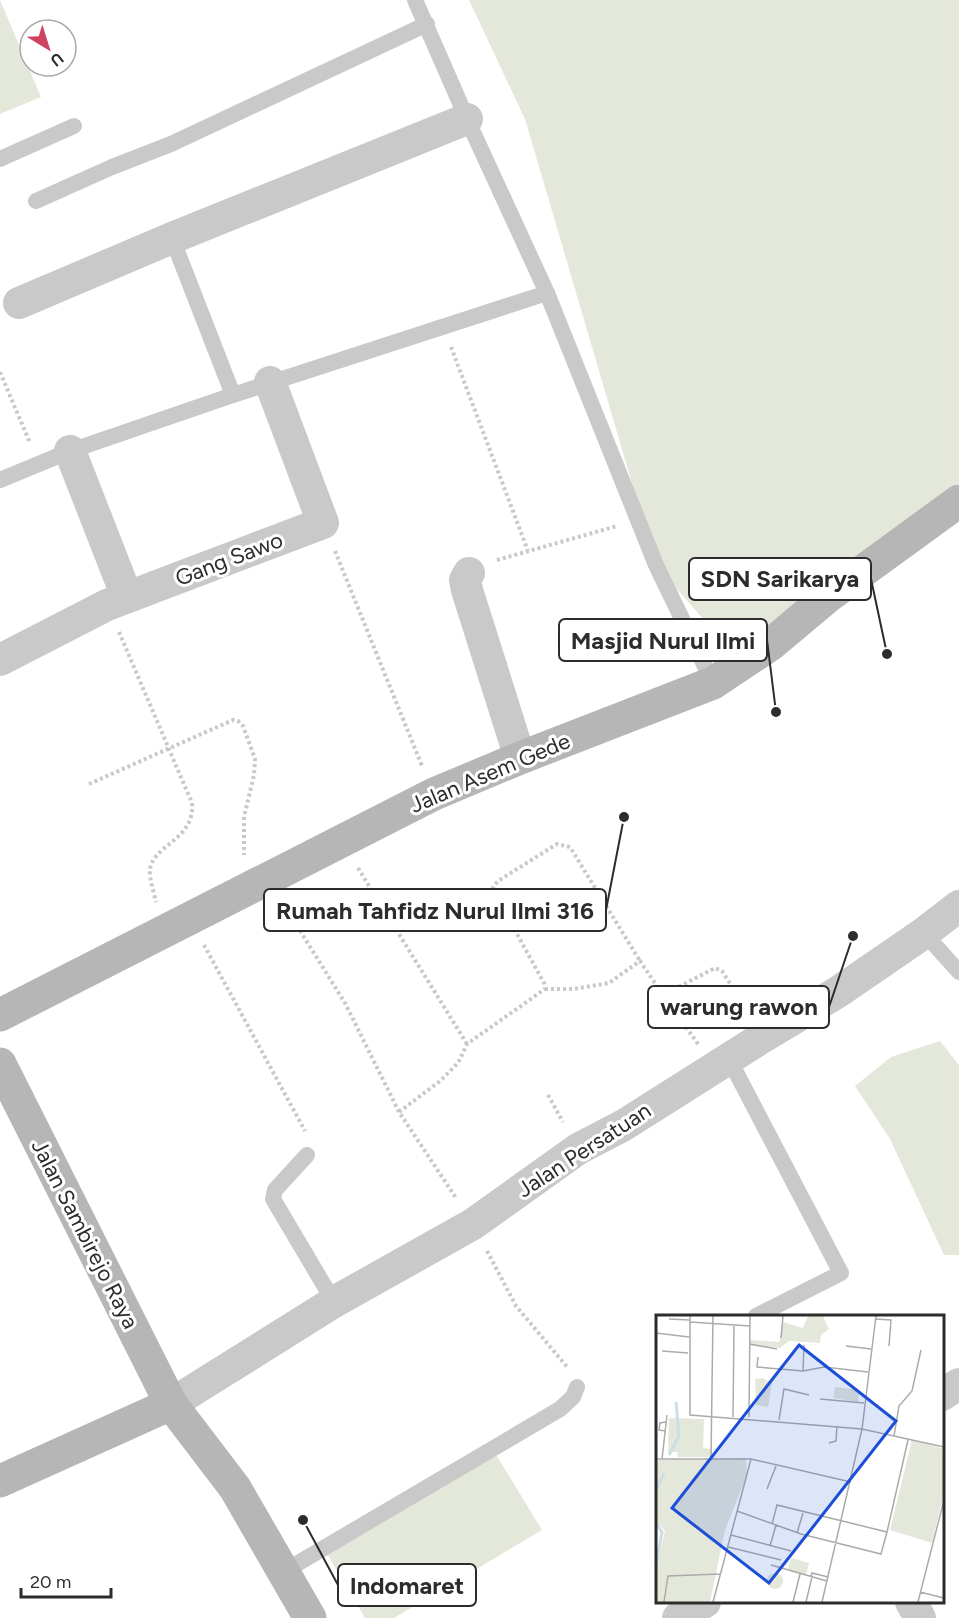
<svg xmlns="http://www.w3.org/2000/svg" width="959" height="1618" font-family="Figtree,sans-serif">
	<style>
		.green { fill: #e4e8db }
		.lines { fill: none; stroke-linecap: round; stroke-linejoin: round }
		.path { stroke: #c9c9c9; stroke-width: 4; stroke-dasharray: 3 3; stroke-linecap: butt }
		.lane { stroke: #c9c9c9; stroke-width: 16 }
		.street { stroke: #c9c9c9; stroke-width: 32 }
		.secondary { stroke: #b6b6b6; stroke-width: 33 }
		.labels { text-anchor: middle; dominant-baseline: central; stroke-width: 6; stroke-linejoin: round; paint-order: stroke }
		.street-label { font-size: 22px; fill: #2c2c2c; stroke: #fff }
		.inset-river { fill: none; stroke: #cadfe6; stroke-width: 3 }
		.inset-road { fill: none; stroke: #ababab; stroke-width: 1.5 }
		.view { fill: #1d4ed8; fill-opacity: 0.15; stroke: #1d4ed8; stroke-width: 3 }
		.inset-edge { fill: none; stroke: #2c2c2c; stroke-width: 3 }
		.leader { fill: none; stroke: #2c2c2c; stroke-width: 2 }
		.callout-dot { fill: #2c2c2c; stroke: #fff; stroke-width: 2 }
		.callout { fill: #fff; stroke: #2c2c2c; stroke-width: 2 }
		.callout-label { font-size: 24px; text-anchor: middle; font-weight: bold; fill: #2c2c2c }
	</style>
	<rect width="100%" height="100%" fill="#fff"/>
	<g class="green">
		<polygon points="0,0 41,97 0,114"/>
		<polygon points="469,0 959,0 959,483 744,666 656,565 525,119"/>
		<polygon points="940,1041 959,1065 959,1255 944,1255 890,1139 855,1086 891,1057"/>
		<polygon points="495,1453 542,1530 394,1618 365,1618 326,1552"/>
	</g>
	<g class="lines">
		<g class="path">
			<polyline points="451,347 528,551"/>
			<polyline points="0,372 30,443"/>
			<polyline points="335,551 422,766"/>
			<polyline points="497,560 617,526"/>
			<path d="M119 632 192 803C195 840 154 844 150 869 149 878 154 893 156 902"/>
			<polyline points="89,784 233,720 238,721 243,726 255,759 254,775 244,817 244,855"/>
			<polyline points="358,868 467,1044"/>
			<polyline points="284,905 345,1003 399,1112 456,1198"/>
			<polyline points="204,945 305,1131"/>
			<polyline points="545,989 574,989 609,983 640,961 663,995"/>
			<polyline points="698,1044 663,995 715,968 722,971 747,1010"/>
			<polyline points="548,1095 563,1122"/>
			<polyline points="399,1112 440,1081 458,1063 467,1044 545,989 544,983 495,894 493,887 498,881 557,844 570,847 640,961"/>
			<polyline points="487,1251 516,1306 568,1368"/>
		</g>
		<g class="lane">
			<polyline points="415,0 467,119 547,293 656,565 713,683"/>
			<polyline points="0,159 74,126"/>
			<polyline points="36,201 112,167 171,144 427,24"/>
			<polyline points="172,238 233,395"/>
			<polyline points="0,480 70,451 233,395 547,293"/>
			<polyline points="924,933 959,972"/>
			<polyline points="729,1059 841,1273 756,1316"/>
			<polyline points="307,1155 275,1190 273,1199 334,1302"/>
			<polyline points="283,1572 560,1409 573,1397 577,1387"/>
		</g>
		<g class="street">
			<polyline points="19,303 172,238 467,119"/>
			<polyline points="70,451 127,597"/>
			<polyline points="469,573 465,580 467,590 520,758"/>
			<polyline points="0,660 107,605 323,523 270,382"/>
			<polyline points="942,1395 959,1384"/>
			<polyline points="171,1404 334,1302 473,1224 578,1149 624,1125 763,1037 838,992 924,933 959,906"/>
			<polyline points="911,1602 920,1618"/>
			<polyline points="678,1618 705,1602"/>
		</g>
		<g class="secondary">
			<polyline points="0,1015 434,794 520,758 713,683 770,645 826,598 959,501"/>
			<polyline points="0,1064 171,1404 235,1488 310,1618"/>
			<polyline points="0,1481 171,1404"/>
		</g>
	</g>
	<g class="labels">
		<g class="street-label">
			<text transform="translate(229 559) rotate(-21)">Gang Sawo</text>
			<text transform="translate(490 773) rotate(-23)">Jalan Asem Gede</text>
			<text transform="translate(584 1150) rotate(-33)">Jalan Persatuan</text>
			<text transform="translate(85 1234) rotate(63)">Jalan Sambirejo Raya</text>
		</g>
	</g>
	<g transform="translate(656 1315)">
		<rect width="288" height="288" fill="#fff"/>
		<path d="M152 1H167L173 14 165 20 164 28 133 26 124 33 94 30V25L123 27 127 7 147 13ZM106 63 116 68 112 92 100 90 99 64ZM179 72 203 75 202 87 177 83ZM13 103 48 104 47 133 56 134 55 142H22L21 137H12ZM256 125 288 134V178L276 228 234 215ZM90 143 91 160 69 215 54 287H0V254L9 216 0 206V145ZM135 243 153 248 150 260 132 255ZM111 266a8 8 0 1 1 16 0a8 8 0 1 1-16 0Z" fill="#e4e8db"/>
		<path class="inset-river" d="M13 140 23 121 20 87M0 175 8 158M0 208 6 217 0 251"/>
		<path class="inset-road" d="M34 1V100L206 114 288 132M13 4 34 5M219 4 235 5 233 31M34 7 94 11M0 18 33 22M125 23 127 1M93 29 121 34M190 31 215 34M6 36 32 38M102 42 101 52 147 56 168 52 212 57M147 56 148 30M164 84 208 88M77 102 78 11M93 102 94 1M123 105 128 74 153 80M9 116 3 115 4 108 10 107M238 121 243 91 256 76 265 35M173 128 180 126 181 111M55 143 57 1M0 144H95L195 167M6 144 11 100M111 174 120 151M81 196 145 219 225 239 231 217M116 209 121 190 231 217 252 125M141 218 147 198M75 220 135 236M114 231 120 210M72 232 125 245M115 250 171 266M155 262 156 258 172 262M264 277 288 283M8 287 12 261 64 259M57 287 95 144M137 287 144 259M150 287 156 262M166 287 206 114 220 1M262 287 288 185"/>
		<path class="view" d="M143 30 240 106 113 268 16 193Z"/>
		<rect width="288" height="288" class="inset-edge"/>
	</g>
	<path class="leader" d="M887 654L871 579M776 712L767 640M624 817L606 910M853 936L829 1007M303 1520L338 1585"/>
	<g class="callout-dot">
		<circle cx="887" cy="654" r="6"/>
		<circle cx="776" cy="712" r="6"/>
		<circle cx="624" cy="817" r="6"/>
		<circle cx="853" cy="936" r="6"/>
		<circle cx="303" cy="1520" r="6"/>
	</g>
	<g class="callout">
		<rect x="689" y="558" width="182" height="42" rx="6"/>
		<rect x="559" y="619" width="208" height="42" rx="6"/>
		<rect x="264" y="889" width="342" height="42" rx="6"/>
		<rect x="648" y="986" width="181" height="42" rx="6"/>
		<rect x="338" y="1564" width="138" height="42" rx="6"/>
	</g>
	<g class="callout-label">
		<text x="780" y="587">SDN Sarikarya</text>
		<text x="663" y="649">Masjid Nurul Ilmi</text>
		<text x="435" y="919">Rumah Tahfidz Nurul Ilmi 316</text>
		<text x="739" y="1015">warung rawon</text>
		<text x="407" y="1594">Indomaret</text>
	</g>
	<g transform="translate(48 48) rotate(142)"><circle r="28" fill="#ffffff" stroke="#ababab" stroke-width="1.5"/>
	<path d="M0-4.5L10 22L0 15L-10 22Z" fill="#cf4260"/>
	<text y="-9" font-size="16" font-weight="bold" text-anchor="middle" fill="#2c2c2c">U</text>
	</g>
	<path d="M21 1588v9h90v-9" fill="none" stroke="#2c2c2c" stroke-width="3"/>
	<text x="30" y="1588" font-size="18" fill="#2c2c2c" stroke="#ffffff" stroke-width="4.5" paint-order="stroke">20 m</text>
</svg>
